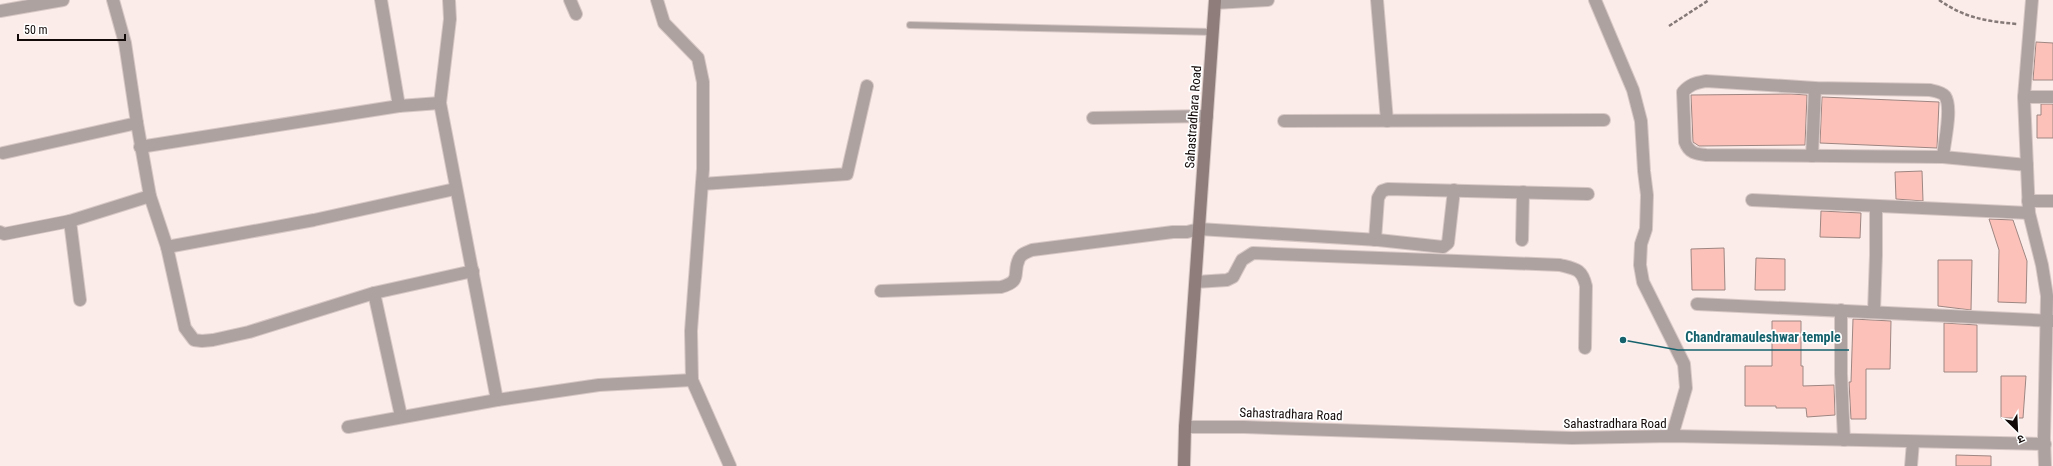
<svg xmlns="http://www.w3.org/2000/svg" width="2053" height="466" font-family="'Roboto Condensed','Noto Sans Devanagari',sans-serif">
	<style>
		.building { fill: #fcc2b9; stroke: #9e8682 }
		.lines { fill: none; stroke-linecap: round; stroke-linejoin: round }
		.lane-casing { stroke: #d7c8c5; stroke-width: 8 }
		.street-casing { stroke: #d7c8c5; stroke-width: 14 }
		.secondary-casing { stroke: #d7c8c5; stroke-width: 14 }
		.path { stroke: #847977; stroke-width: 2.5; stroke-dasharray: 4 2; stroke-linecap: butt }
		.lane { stroke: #aea2a1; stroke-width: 6 }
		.street { stroke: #aea2a1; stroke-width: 12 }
		.secondary { stroke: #8e7d7a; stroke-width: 12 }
		.labels { text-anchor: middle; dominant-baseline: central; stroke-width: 3.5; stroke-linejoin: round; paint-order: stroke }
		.street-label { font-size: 13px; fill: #120a09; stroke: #fff }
		.leader { fill: none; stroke: #15626d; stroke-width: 1.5 }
		.callout-dot { fill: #15626d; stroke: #fff; stroke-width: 1.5 }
		.callout-label { font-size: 14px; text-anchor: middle; font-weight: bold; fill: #15626d; stroke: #fff; stroke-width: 3.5; stroke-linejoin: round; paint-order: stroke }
	</style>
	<rect width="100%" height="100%" fill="#fcece9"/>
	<g class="building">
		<polygon points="2036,42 2053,43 2053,80 2033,80"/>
		<polygon points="1791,94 1807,95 1805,145 1699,146 1693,142 1691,95"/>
		<polygon points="1822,97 1939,102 1937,148 1820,143"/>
		<polygon points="2041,104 2053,104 2053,138 2037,138 2037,115 2041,115"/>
		<polygon points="1922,171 1923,201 1896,199 1895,172"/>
		<polygon points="1821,211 1861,213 1860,238 1820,237"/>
		<polygon points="1989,219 2013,220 2027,261 2026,303 1998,302 1999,250"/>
		<polygon points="1724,248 1725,290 1692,290 1691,249"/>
		<polygon points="1756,258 1785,259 1785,290 1755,290"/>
		<polygon points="1938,260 1972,260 1971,310 1938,306"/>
		<polygon points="1853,319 1891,321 1890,369 1866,369 1866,419 1851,419 1849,382 1851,382"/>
		<polygon points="1772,321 1801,321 1801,366 1803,366 1803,386 1834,385 1835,415 1807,417 1806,408 1776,408 1776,406 1745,406 1745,366 1772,366"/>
		<polygon points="1944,323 1977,325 1977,372 1944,372"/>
		<polygon points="2001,376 2026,376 2023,418 2001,418"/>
		<polygon points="1956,455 1991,456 1991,466 1956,466"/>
	</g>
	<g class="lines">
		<g class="lane-casing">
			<polyline id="lane" points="910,25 1213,32"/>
		</g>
		<g class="street-casing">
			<g id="street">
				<polyline points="113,0 125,43 137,123"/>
				<polyline points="381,0 399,106"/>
				<polyline points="449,0 450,19 440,103 497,400 599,385 692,380"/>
				<polyline points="570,0 576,14"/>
				<polyline points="657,0 664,23 698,58 703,82 703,169 691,331 692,380 730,466"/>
				<polyline points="1377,0 1387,121"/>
				<polyline points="1595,0 1633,90 1641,121 1644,171 1647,195 1646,229 1641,244 1640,265 1643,282 1684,364 1686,388 1672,436"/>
				<polyline points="2032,0 2024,97 2029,213 2042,265 2047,296 2044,438 2045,466"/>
				<polyline points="1215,3 1268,0"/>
				<polyline points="0,11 63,0"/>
				<polyline points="2024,97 2053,97"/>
				<polyline points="1093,118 1207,116"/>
				<polyline points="1284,121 1604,120"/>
				<polyline points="140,147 399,106 440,103"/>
				<polyline points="3,153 137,123 150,196 167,247 314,220 455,189"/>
				<polyline points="1812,156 1815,88"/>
				<path d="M1943 157C1944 142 1953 108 1945 96 1942 92 1935 91 1930 90L1815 88 1706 81C1696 83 1690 84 1683 92L1685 142C1689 153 1696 154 1706 155L1943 157 2027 165"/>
				<polyline points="702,184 847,174 867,86"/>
				<polyline points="1752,200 2029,213"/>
				<polyline points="2028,201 2053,201"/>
				<polyline points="70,221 80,300"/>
				<polyline points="0,232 4,234 70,221 150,196"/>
				<polyline points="1375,240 1378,198 1382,191 1388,189 1588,194"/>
				<polyline points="1522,240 1523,192"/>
				<polyline points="167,247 185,328 194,340 202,341 213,340 249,332 374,293 473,271"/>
				<path d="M1196 282 1227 280 1233 277 1242 260 1253 253 1560 265C1576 269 1582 269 1586 286L1585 348"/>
				<path d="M881 291 1001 287C1023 281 1012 273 1019 259 1021 254 1027 252 1032 250L1173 232H1187L1199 229 1378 240 1443 247 1448 243 1454 190"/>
				<polyline points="374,293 401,416"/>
				<polyline points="1697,304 2053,321"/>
				<polyline points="1841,310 1841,374 1844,440"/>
				<polyline points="1874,311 1876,255 1876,206"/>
				<polyline points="348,427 497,400"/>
				<polyline points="1185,427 1244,427 1572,438 1672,436 2045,444"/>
				<polyline points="1911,466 1913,442"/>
			</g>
		</g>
		<g class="secondary-casing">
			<polyline id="secondary" points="1184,466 1185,427 1215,0"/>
		</g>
		<g class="path">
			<path d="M1939 0C1965 18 1985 21 2017 24"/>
			<polyline points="1669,26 1709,0"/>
		</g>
		<use href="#lane" class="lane"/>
		<use href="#street" class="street"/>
		<use href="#secondary" class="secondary"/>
	</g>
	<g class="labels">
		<g class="street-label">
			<text transform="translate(1193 117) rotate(-86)">Sahastradhara Road</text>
			<text transform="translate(1291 414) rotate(2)">Sahastradhara Road</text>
			<text x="1615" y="423">Sahastradhara Road</text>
		</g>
	</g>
	<path class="leader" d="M1623 340L1678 350H1849"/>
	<circle class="callout-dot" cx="1623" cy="340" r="4"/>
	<g class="callout-label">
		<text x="1763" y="342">Chandramauleshwar temple</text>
	</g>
	<g transform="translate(2017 430) rotate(156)" stroke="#ffffff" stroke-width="3" paint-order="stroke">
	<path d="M0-3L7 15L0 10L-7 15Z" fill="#120a09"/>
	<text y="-6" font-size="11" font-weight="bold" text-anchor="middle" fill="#120a09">उ</text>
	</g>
	<path d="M18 34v6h107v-6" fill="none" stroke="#120a09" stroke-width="2"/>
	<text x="24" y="34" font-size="12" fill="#120a09" stroke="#ffffff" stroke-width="3" paint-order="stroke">50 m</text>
</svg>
